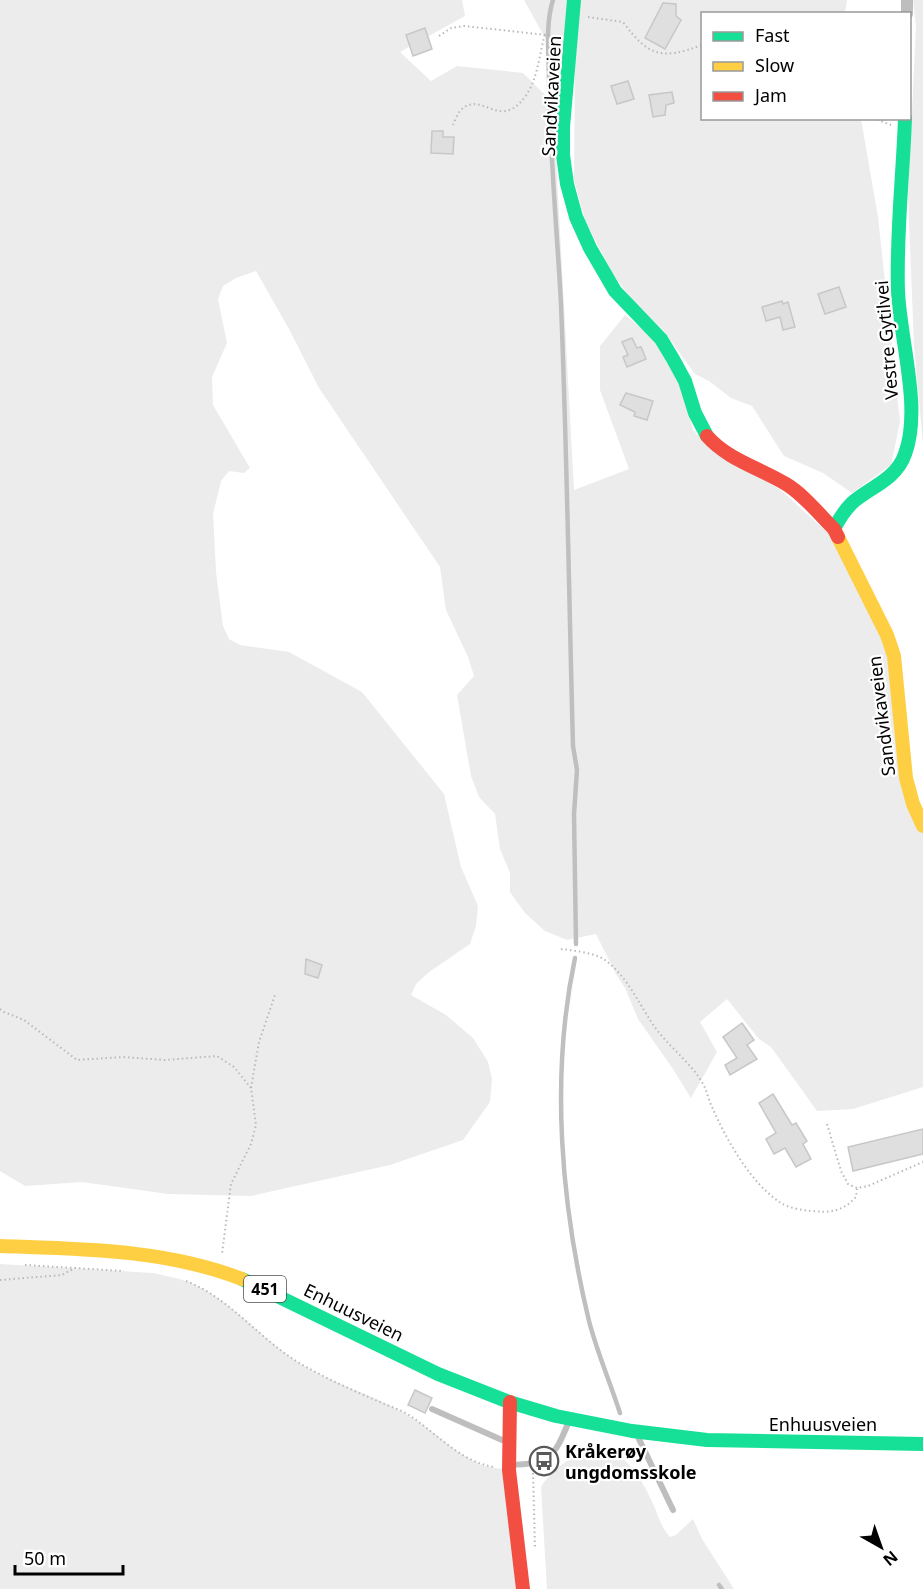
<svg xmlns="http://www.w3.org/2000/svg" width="923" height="1589" font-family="'Noto Sans',sans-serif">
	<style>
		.green { fill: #ececec }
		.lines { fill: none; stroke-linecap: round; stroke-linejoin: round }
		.stream { stroke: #bfbfbf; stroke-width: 4.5 }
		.building { fill: #dfdfdf; stroke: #c7c7c7; stroke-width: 1.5 }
		.path { stroke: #b9b9b9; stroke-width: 2; stroke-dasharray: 1.5 3; stroke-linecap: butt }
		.lane { stroke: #bebebe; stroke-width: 6 }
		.street { stroke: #bebebe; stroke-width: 12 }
		.fast { stroke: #16e098; stroke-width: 14 }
		.slow { stroke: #ffcf43; stroke-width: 14 }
		.jam { stroke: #f24e42; stroke-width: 14 }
		.labels { text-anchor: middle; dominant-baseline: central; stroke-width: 4.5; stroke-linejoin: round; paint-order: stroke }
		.shield { fill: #fff; stroke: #4c4c4c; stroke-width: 1.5 }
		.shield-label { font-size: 16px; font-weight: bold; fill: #000 }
		.street-label { font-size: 18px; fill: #000; stroke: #fff }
		.poi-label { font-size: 18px; font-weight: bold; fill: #000; stroke: #fff; text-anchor: start }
	</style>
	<rect width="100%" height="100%" fill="#fff"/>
	<g class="green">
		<polygon points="0,0 462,0 465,16 400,52 431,81 457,66 523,73 553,103 574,490 629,469 600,390 600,346 625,315 662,345 682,387 693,430 706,444 782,491 844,548 888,646 923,833 923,1087 853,1109 817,1111 771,1047 759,1039 727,999 700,1022 717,1052 691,1098 673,1069 638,1019 625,988 616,974 596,934 567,940 545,931 525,913 510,892 510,873 500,849 495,814 479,797 471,776 457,695 474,676 468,657 446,610 440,567 319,388 289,329 256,271 236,278 223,286 218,299 227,343 212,377 213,405 250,468 244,473 229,471 221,481 213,514 216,572 223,626 229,639 240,645 289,652 362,692 444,794 461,867 478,906 476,926 470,944 429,972 416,984 411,995 446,1015 473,1038 488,1062 492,1079 490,1102 463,1140 390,1165 251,1196 168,1194 82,1182 25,1186 0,1171"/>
		<polygon points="524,0 847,0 845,13 702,14 702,118 861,119 878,217 900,422 891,465 852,493 823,473 784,456 752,406 731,398 709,381 695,374 663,330 633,301 612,273 585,220 574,180 575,50 545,38"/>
		<polygon points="913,0 923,0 923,444 914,346 908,195 916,26"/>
		<path d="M0 1264 153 1273C166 1276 180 1278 193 1284 233 1302 262 1339 299 1363 333 1384 372 1394 406 1414 433 1429 453 1453 482 1465 490 1468 500 1468 509 1470L523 1589H0Z"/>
		<path d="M600 1447C631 1457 642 1480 655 1508 659 1519 662 1528 670 1537L676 1535 693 1519 702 1539 734 1589H547L541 1487C553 1467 578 1451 600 1447Z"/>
	</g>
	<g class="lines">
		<g class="stream">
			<path d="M553 0C545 25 549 55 549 82 550 156 557 230 561 304 567 451 569 599 573 746L577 770 574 814 576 944"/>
			<path d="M575 958C550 1076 561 1205 589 1321 597 1352 610 1382 620 1413"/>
			<polyline points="719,1585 722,1589"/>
		</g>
	</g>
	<g class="building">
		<polygon points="663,3 676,4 676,16 681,20 665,49 645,38"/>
		<polygon points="425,28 432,49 413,56 406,35"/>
		<polygon points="628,81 634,99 617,104 611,86"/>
		<polygon points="672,92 674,103 666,105 665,115 653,117 649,95"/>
		<polygon points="432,131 443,131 443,137 454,137 453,154 431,153"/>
		<polygon points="839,287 846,307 825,314 818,294"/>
		<polygon points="782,301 783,304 788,302 795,327 783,330 780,317 766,321 762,307"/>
		<polygon points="632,338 637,348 641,347 646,359 627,367 623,357 628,355 622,342"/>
		<polygon points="626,393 653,401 647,420 634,416 635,412 620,405"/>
		<polygon points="306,959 322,965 318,978 305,974"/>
		<polygon points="742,1023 754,1040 747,1045 757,1059 730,1075 725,1065 737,1058 723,1037"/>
		<polygon points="773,1094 792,1125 796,1123 807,1141 803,1144 811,1159 796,1167 785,1148 774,1154 766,1139 776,1133 759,1103"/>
		<polygon points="923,1129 923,1154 853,1171 848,1147"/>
		<polygon points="415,1390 432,1398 425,1413 408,1405"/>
	</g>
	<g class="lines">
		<g class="path">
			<path d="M588 17 623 22C649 57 662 60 702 45"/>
			<polyline points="439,36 451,28 464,26 556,36"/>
			<polyline points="873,118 891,125"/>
			<path d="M453 125C455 120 458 112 462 109 483 91 499 131 525 97 538 79 539 55 545 34"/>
			<path d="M561 949C575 951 593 952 605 960 627 976 639 1004 654 1026 668 1046 689 1061 702 1082 707 1090 708 1099 712 1107 726 1139 751 1184 781 1203 789 1208 801 1210 811 1211 831 1213 843 1211 856 1197L857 1188"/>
			<polyline points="0,1009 4,1012 24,1020 77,1060 123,1057 165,1060 217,1056 234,1067 251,1088 256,1125 251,1144 231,1184 222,1254"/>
			<polyline points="251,1088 259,1042 275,995"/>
			<polyline points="827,1124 841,1171 848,1184 857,1188 868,1186 923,1162"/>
			<polyline points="25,1265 124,1271"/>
			<polyline points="0,1280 62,1275 73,1269"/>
			<path d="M186 1281C230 1298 260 1340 301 1364 325 1378 350 1389 375 1400 386 1405 399 1409 409 1415 436 1433 461 1462 494 1467"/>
			<polyline points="533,1473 535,1549"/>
		</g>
		<g class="lane">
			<polyline points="432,1409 502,1440 509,1440"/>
			<polyline points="638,1437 673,1510"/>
			<path d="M509 1465C550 1464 554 1458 569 1421"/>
		</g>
		<polyline class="street" points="907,0 907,14"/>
		<g class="fast">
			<polyline points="574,0 563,127 563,155 567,184 576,217 590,248 615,291 661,339 673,359 685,381 695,413 707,436"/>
			<path d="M834 529C839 519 844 511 852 503 870 487 896 480 905 454 922 409 900 340 898 291 896 234 903 176 905 118"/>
			<polyline points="242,1279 438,1374 509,1402 556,1416 632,1431 707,1440 923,1444"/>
		</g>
		<g class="slow">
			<polyline points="838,537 887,635 894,656 906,778 913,804 923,826"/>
			<path d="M0 1246C81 1249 165 1249 242 1279"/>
		</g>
		<g class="jam">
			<path d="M707 436C728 460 760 468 786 484 803 494 820 515 834 529L838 537"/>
			<polyline points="510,1402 509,1470 523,1589"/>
		</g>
	</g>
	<defs>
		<g id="bus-ring" transform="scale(1.5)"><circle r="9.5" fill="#fff" stroke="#595959" stroke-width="1.5"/><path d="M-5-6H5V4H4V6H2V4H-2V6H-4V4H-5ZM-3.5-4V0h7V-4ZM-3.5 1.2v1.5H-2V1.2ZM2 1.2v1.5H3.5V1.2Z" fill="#595959"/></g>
	</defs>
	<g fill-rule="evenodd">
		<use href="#bus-ring" x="544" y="1461"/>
	</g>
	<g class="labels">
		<rect class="shield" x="244" y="1276" width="42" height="26" rx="4.5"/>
		<g class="shield-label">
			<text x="265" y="1289">451</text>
		</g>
		<g class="street-label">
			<text transform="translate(551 96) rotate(-87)">Sandvikaveien</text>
			<text transform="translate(886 340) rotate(-95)">Vestre Gytilvei</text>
			<text transform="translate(881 716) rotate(-97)">Sandvikaveien</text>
			<text transform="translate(354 1312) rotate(26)">Enhuusveien</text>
			<text x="823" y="1424">Enhuusveien</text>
		</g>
		<g class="poi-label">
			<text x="565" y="1451">Kråkerøy<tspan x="565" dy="21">ungdomsskole</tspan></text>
		</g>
	</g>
	<rect x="701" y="12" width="210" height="108" fill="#ffffff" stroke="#999999" stroke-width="1.5"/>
	<rect x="713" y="32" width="30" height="9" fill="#16e098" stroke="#999999" stroke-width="1.5"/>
	<text x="755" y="42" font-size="18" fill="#000000">Fast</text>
	<rect x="713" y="62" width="30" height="9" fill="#ffcf43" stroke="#999999" stroke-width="1.5"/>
	<text x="755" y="72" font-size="18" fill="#000000">Slow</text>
	<rect x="713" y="92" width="30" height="9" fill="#f24e42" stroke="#999999" stroke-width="1.5"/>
	<text x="755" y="102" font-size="18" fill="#000000">Jam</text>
	<g transform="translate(881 1547) rotate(140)" stroke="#ffffff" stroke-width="4.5" paint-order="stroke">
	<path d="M0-4.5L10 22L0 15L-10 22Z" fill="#000000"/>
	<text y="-9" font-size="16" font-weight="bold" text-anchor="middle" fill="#000000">N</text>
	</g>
	<path d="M15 1565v9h108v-9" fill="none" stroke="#000000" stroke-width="3"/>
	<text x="24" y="1565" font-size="18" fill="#000000" stroke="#ffffff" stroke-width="4.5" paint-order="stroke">50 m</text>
</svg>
